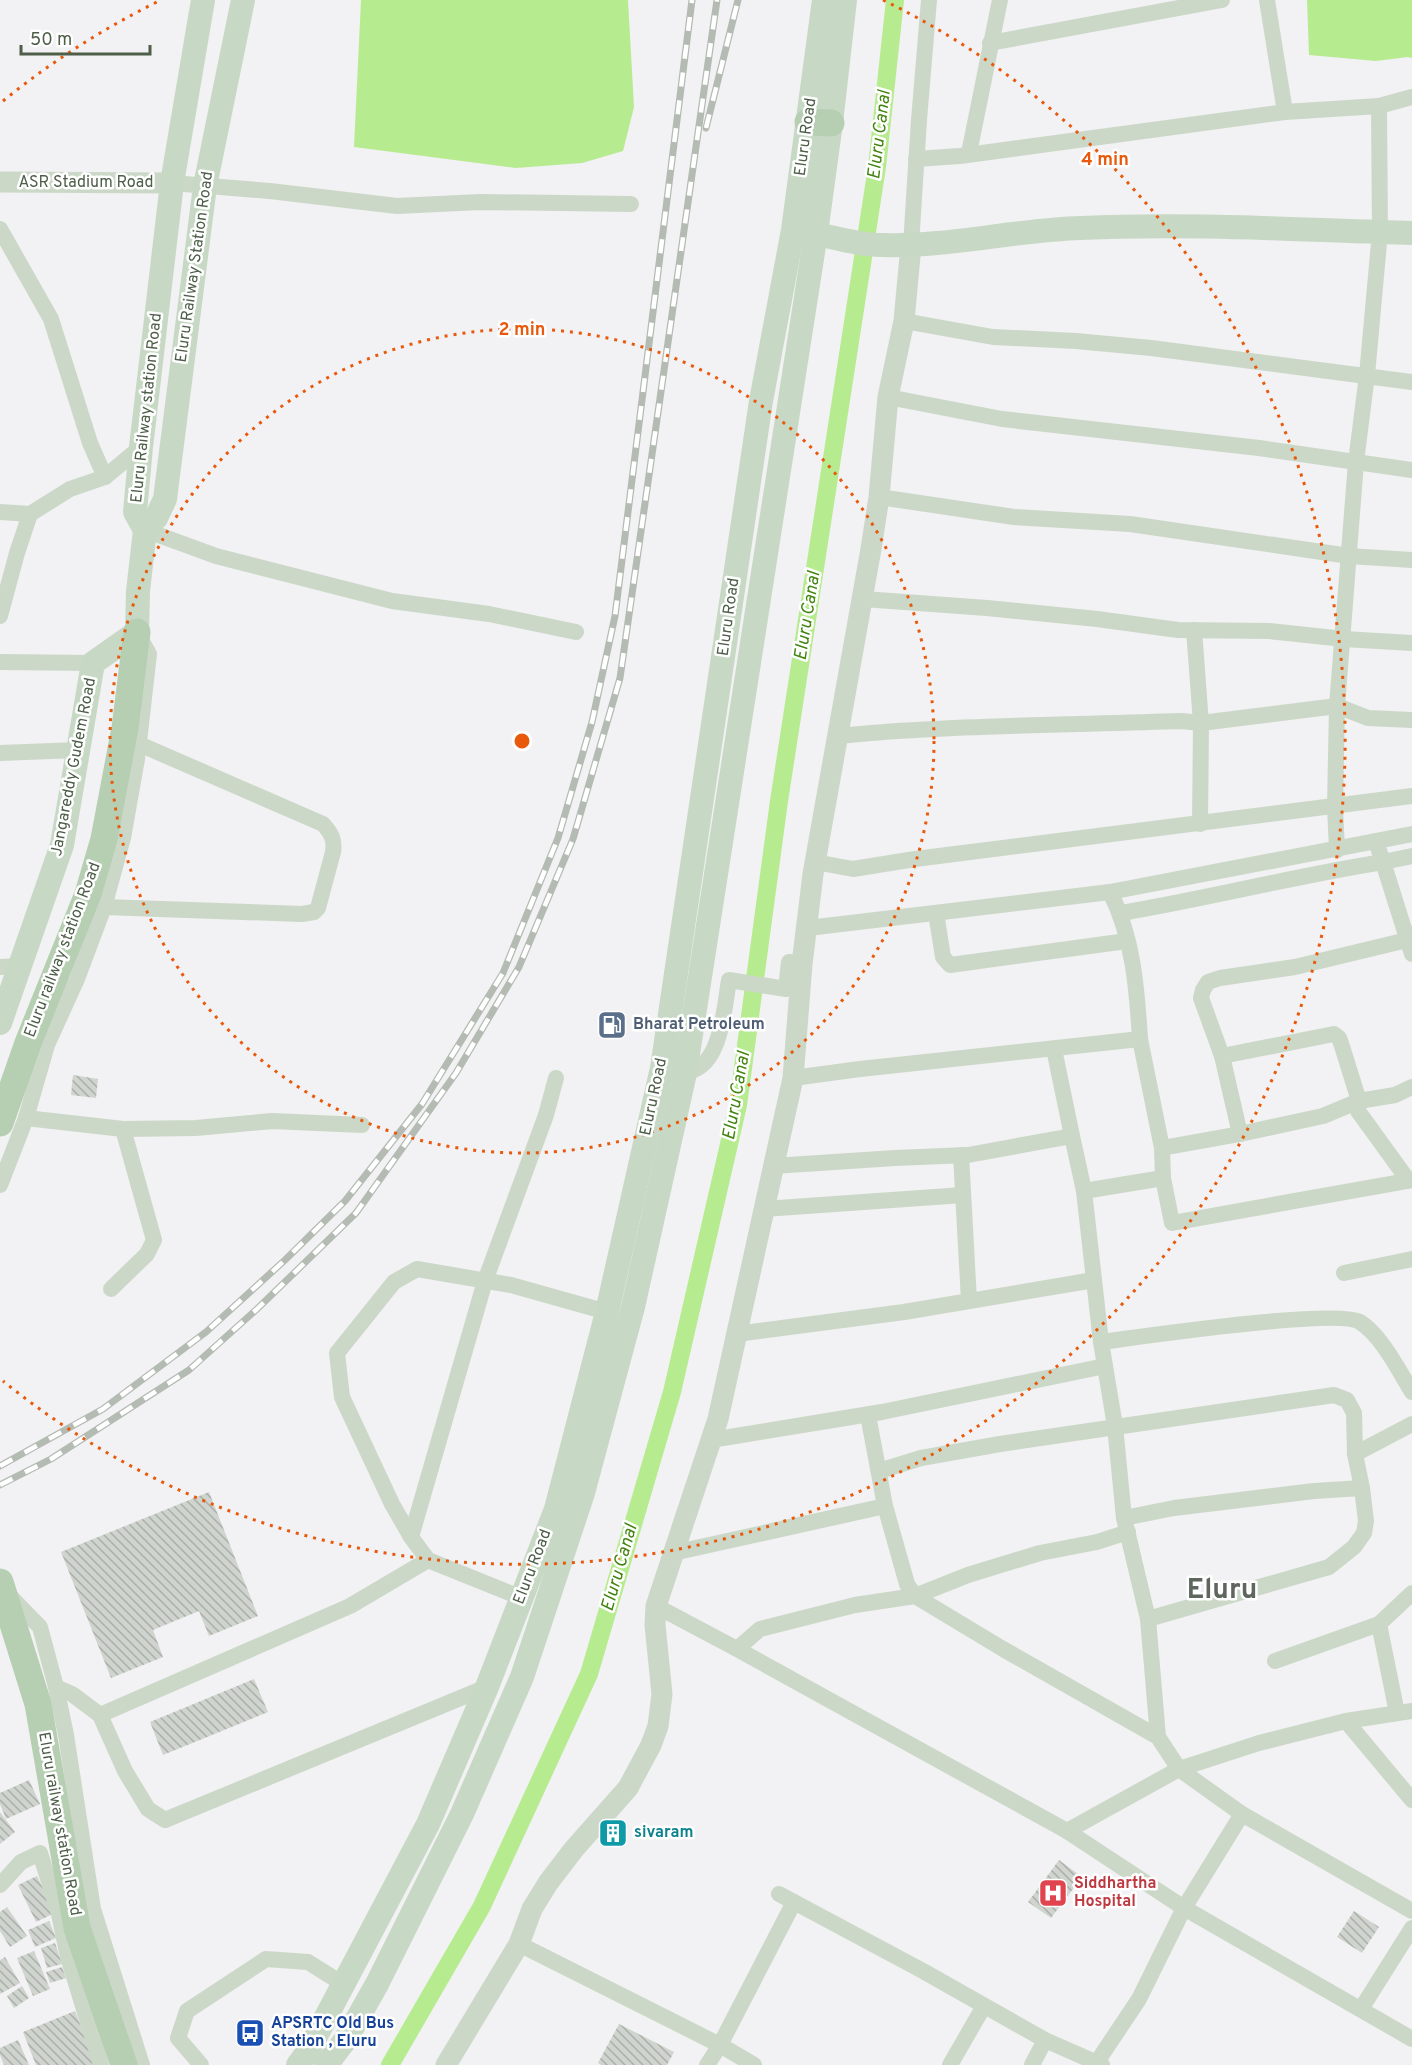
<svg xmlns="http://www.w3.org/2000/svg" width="1412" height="2065" font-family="Overpass,sans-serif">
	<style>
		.water { fill: #b7eb90 }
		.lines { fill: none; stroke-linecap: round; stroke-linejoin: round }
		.canal { stroke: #b7eb90; stroke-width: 18 }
		.building { fill: url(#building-back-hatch) }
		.minor { stroke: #cbd8c8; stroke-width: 16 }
		.tertiary { stroke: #cbd8c8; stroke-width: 21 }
		.secondary { stroke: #c7d9c5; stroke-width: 24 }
		.primary { stroke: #b6cfb2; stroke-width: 27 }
		.rail-casing { stroke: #b4bbb3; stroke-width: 7 }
		.rail { stroke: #fff; stroke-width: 4.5; stroke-dasharray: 14; stroke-linecap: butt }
		.primary-bridge { stroke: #b6cfb2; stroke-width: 27 }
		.ring { fill: none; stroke: #e8590c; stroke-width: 3; stroke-dasharray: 3 6 }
		.labels { text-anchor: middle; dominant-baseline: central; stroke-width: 5; stroke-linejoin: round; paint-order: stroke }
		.street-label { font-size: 16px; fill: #4d5e49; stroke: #fff }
		.service-label { font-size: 16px; font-weight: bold; fill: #4e5e75; stroke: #fff; text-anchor: start }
		.culture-label { font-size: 16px; font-weight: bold; fill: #0d838f; stroke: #fff; text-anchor: start }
		.health-label { font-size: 16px; font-weight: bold; fill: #be3a42; stroke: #fff; text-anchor: start }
		.transit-label { font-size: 16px; font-weight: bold; fill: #164399; stroke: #fff; text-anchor: start }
		.water-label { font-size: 18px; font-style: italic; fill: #428410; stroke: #fff }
		.town-label { font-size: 28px; font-weight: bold; fill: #5e665e; stroke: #fff }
		.centre { fill: #e8590c; stroke: #fff; stroke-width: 3 }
		.ring-label { font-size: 18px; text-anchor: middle; font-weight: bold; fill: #e8590c; stroke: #fff; stroke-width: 5; stroke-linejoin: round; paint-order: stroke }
	</style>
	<defs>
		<pattern id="building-back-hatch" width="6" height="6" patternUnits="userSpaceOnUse" patternTransform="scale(1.5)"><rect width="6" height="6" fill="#cfd5ce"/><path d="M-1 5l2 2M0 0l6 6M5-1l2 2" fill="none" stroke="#aab0a9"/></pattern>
	</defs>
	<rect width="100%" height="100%" fill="#f2f1f3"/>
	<g class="water">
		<polygon points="361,0 628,0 634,107 623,151 582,163 516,168 354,147"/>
		<polygon points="1307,0 1412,0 1412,58 1408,57 1376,61 1309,55"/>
	</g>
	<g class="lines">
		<polyline class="canal" points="390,2065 482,1906 589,1674 672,1392 738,1105 779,801 877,167 895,0"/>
	</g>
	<g class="building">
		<polygon points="73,1075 98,1079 96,1098 71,1095"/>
		<polygon points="209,1492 258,1616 209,1636 199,1611 153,1630 163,1657 111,1678 61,1552"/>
		<polygon points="254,1679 268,1712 163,1755 150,1722"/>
		<polygon points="29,1780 40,1804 6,1819 0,1804 0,1793"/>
		<polygon points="0,1812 15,1832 0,1844"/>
		<polygon points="617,1818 627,1831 610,1847 600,1836"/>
		<polygon points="1059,1860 1082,1877 1051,1918 1028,1902"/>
		<polygon points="37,1876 55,1913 36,1922 18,1885"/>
		<polygon points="7,1907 27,1936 10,1947 0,1931 0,1912"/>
		<polygon points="1354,1911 1379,1927 1362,1953 1337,1937"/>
		<polygon points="49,1921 56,1938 35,1947 28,1930"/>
		<polygon points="55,1943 62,1964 47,1968 41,1948"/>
		<polygon points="34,1951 50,1989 33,1996 17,1958"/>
		<polygon points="5,1957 20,1983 0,1994 0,1960"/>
		<polygon points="62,1967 66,1978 50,1983 46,1972"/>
		<polygon points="22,1986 29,1998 14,2008 7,1996"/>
		<polygon points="75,2011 96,2065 36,2065 23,2032"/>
		<polygon points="619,2024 674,2052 667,2065 601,2065 598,2063"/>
		<polygon points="18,2040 29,2065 4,2065 0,2055 0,2048"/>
	</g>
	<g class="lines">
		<g class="minor">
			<polyline points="990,43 1222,0"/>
			<polyline points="1379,106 1412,97"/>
			<polyline points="1285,112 1379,106 1380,232 1367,375 1356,462 1337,706 1335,807 1337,850"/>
			<polyline points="969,153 1000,0"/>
			<polyline points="916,159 960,156 1285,112 1267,0"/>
			<polyline points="172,183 270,191 397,206 480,202 631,204"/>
			<polyline points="0,229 51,319 90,443 105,477"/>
			<polyline points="911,245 919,120 929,0"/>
			<polyline points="904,321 993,337 1076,341 1151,348 1412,382"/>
			<polyline points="888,397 1002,419 1259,448 1412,470"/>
			<polyline points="879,497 1014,517 1130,524 1349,556 1412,560"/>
			<polyline points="0,512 30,514"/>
			<polyline points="145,530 216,556 392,601 489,614 576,632"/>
			<polyline points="863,599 987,608 1097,619 1178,630 1269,631 1344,639 1412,643"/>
			<polyline points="0,616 17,553 30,514 70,489 105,477 141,447"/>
			<polyline points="0,662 93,663"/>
			<path d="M838 736C952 725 1067 725 1181 721L1201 723 1194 630"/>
			<polyline points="0,753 78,750"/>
			<polyline points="1200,824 1201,723 1337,706 1368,718 1412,720"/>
			<polyline points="1412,856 1383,862 1412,954"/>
			<polyline points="815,862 853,869 915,859 1412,796"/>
			<path d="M104 907 302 914 314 912 318 908 333 852C335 839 331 833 323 824L139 744"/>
			<polyline points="936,913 943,957 950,965 1127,941"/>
			<path d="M1121 913C1209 898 1295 876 1383 862L1376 842"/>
			<polyline points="808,928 1110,892 1412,834"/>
			<polyline points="0,967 19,966"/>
			<polyline points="1140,1039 1162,1148"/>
			<polyline points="1054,1049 1072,1136"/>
			<polyline points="1222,1056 1334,1034 1339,1038 1341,1043 1359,1101 1358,1111 1408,1180"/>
			<path d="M677 1071C721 1079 724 1009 729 980L786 989 789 962 802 964"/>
			<path d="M793 1078 860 1069 1140 1039C1137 989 1133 937 1110 892"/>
			<polyline points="26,1118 123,1129 154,1240 147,1254 111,1289"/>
			<polyline points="123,1129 196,1128 272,1121 362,1125"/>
			<polyline points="1240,1134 1222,1056 1201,998 1203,990 1208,982 1220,978 1295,967 1407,940"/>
			<polyline points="961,1155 969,1301"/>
			<polyline points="773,1166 895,1158 968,1155 1072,1136 1084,1191 1101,1342 1115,1426 1124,1518 1148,1619 1158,1737"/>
			<polyline points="1163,1178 1172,1223 1412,1180"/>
			<polyline points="0,1185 26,1118 47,1045 77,979 104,907 123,838 137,759 149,654 138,634"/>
			<polyline points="1084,1191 1163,1178 1162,1148 1240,1134 1323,1116 1359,1101 1395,1095 1412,1087"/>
			<polyline points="764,1209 963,1195"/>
			<polyline points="1344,1273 1412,1259"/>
			<polyline points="736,1334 904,1312 1094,1280"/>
			<path d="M1101 1342C1139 1337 1338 1308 1360 1322 1381 1335 1399 1371 1412 1392"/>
			<polyline points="868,1415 885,1506 907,1584 915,1596 968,1575 1040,1553 1097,1542 1128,1532"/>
			<polyline points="711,1440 882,1412 1105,1366"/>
			<polyline points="879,1471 921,1458 1000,1444 1334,1395 1347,1400 1354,1413 1355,1454"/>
			<polyline points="1124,1518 1174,1508 1314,1491 1362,1488"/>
			<polyline points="411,1537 392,1504 342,1397 337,1353 394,1282 417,1269 511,1285 607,1312"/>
			<polyline points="673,1553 885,1506"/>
			<polyline points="8,1594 40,1627 56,1687 66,1735 93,1909 142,2065"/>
			<polyline points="522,1598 428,1560 411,1537 485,1281 546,1115 556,1078"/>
			<polyline points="656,1606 737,1649 1067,1831 1179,1769 1158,1737 1003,1649 915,1596 855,1605 760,1629 737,1649"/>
			<polyline points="1148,1619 1329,1567 1354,1547 1364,1533 1366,1521 1362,1488 1355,1454 1412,1424"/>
			<polyline points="1275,1661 1379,1624"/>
			<polyline points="56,1687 72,1694 100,1715 125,1771 148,1809 165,1820 487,1687"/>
			<polyline points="1397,1713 1379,1624 1412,1593"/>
			<polyline points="100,1715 350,1606 428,1560"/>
			<polyline points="1346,1721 1412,1800"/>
			<polyline points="1242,1814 1412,1911"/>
			<polyline points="1067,1831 1184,1908 1412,2039"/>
			<polyline points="0,1885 21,1862 40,1853 59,1914 68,1957 101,2065"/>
			<polyline points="779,1894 923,1971 1045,2040 1102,2065"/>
			<polyline points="519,1944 720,2045 754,2065"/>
			<polyline points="1361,2009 1412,1928"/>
			<polyline points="1097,2062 1139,1999 1184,1908 1242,1814 1179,1769 1259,1743 1346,1721 1412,1711"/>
			<polyline points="201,2065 178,2038 187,2011 266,1959 308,1962 343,1984"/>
			<polyline points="707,2065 720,2045 794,1902"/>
			<polyline points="950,2065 984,2006"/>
			<polyline points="1032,2065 1045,2040"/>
		</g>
		<g class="tertiary">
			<polyline points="0,182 172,183"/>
			<polyline points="446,2065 519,1944 532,1909 548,1883 574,1849 628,1788 651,1745 658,1726 662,1694 655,1625 656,1606 718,1419 793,1078 802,964 813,874 871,549 879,497 888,397 904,321 911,245"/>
		</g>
		<g class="secondary">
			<path d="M801 231C828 235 854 245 882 245 948 247 1014 230 1081 228 1191 223 1302 230 1412 233"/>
			<polyline points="145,530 156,518 165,499 205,186 243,0"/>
			<polyline points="0,1023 62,845 93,663 137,632 138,591 145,530 135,512 141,447 172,183 203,0"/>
			<polyline points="298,2065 307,2053 428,1824 487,1687 556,1509 607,1312 662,1068 761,401 793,230 824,0"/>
			<polyline points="326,2065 346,2039 377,1984 462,1814 522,1677 583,1493 633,1307 685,1073 816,233 831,123 845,0"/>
		</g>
		<g class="primary">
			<polyline points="808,122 831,123"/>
			<polyline points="0,1123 28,1043 88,894 104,839 125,728 137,632"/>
		</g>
		<g class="rail-casing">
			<g id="rail">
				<polyline points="706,128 738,0"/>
				<polyline points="0,1466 103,1409 206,1332 285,1260 345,1201 422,1104 503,973 558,838 592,722 615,616 692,0"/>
				<polyline points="0,1485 51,1459 189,1370 257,1309 356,1213 456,1073 519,967 573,839 620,678 717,0"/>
			</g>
		</g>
		<use href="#rail" class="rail"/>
		<polyline class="primary-bridge" points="0,1582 38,1704 77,1928 124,2065"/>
	</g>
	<g class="ring">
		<circle cx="522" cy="741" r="412"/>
		<path d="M3 101A824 824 0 0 1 161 0M883 0A824 824 0 1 1 3 1381"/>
	</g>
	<defs>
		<g id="fuel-square" transform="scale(1.5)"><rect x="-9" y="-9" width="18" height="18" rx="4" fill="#5c6f8a" stroke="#fff"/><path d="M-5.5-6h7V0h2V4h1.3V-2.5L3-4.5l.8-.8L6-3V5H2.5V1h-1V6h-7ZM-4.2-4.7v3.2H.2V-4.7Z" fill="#fff"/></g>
		<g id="building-square" transform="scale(1.5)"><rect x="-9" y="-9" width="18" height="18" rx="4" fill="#0f9aa8" stroke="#fff"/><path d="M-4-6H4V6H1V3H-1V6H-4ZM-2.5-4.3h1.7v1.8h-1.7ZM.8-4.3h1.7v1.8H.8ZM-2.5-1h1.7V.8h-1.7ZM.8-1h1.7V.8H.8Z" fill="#fff"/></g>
		<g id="hospital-square" transform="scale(1.5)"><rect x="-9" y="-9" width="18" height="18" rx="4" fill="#e0444e" stroke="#fff"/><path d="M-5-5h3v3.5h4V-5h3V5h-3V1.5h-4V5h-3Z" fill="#fff"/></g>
		<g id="bus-square" transform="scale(1.5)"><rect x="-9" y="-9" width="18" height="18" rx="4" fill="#1a4fb4" stroke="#fff"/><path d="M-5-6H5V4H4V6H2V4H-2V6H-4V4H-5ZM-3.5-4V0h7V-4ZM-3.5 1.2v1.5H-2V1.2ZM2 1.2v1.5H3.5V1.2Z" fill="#fff"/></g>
	</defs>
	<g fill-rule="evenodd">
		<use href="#fuel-square" x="612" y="1025"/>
		<use href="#building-square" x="613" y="1833"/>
		<use href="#hospital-square" x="1053" y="1893"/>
		<use href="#bus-square" x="250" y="2033"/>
	</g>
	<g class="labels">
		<g class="street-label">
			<text transform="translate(806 137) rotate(-82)">Eluru Road</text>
			<text x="86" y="183">ASR Stadium Road</text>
			<text transform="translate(195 267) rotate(-82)">Eluru Railway Station Road</text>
			<text transform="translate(147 408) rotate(-84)">Eluru Railway station Road</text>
			<text transform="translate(729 617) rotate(-82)">Eluru Road</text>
			<text transform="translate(74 767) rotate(-79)">Jangareddy Gudem Road</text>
			<text transform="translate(63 950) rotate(-69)">Eluru railway station Road</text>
			<text transform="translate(654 1097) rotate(-78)">Eluru Road</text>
			<text transform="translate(533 1567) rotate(-69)">Eluru Road</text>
			<text transform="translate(59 1824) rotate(80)">Eluru railway station Road</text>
		</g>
		<g class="service-label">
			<text x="633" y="1025">Bharat Petroleum</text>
		</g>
		<g class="culture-label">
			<text x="634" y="1833">sivaram</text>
		</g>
		<g class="health-label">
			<text x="1074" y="1884">Siddhartha<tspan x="1074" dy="18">Hospital</tspan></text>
		</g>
		<g class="transit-label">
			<text x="271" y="2024">APSRTC Old Bus<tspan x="271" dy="18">Station , Eluru</tspan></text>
		</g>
		<g class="water-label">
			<text transform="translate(880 135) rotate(-83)">Eluru Canal</text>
			<text transform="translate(808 616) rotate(-81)">Eluru Canal</text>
			<text transform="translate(737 1096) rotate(-80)">Eluru Canal</text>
			<text transform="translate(620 1568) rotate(-74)">Eluru Canal</text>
		</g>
		<g class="town-label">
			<text x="1222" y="1591">Eluru</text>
		</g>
	</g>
	<circle cx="522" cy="741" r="9" class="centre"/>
	<g class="ring-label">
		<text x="1105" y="165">4 min</text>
		<text x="522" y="335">2 min</text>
	</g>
	<path d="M21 45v9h129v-9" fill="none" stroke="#4d5e49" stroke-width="3"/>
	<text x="30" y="45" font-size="18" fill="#4d5e49" stroke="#ffffff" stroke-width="4.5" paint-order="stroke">50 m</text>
</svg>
